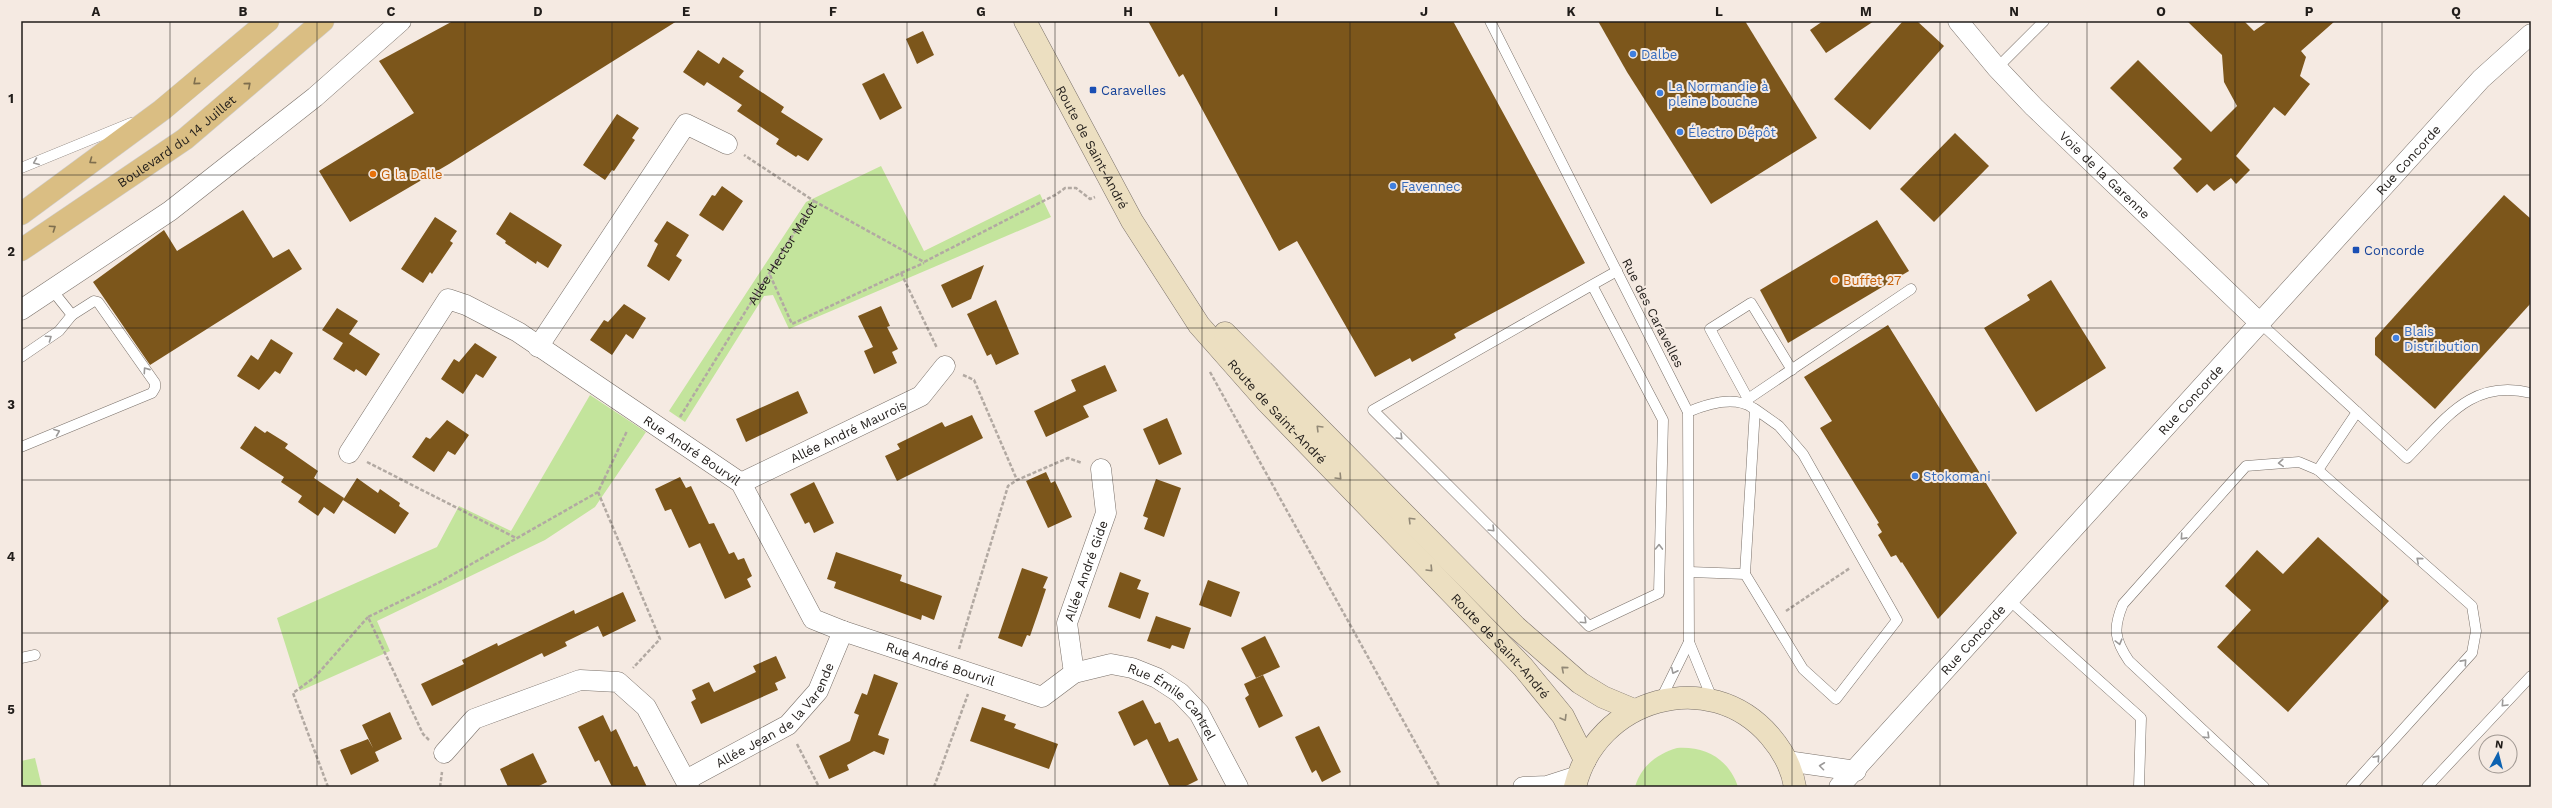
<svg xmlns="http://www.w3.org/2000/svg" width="2552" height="808" font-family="'Work Sans',sans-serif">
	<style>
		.green { fill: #c3e49c }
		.building { fill: #7c561b }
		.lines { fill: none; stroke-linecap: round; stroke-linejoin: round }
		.lane-casing { stroke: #797069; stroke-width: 11 }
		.street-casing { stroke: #797069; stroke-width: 21 }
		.secondary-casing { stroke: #797069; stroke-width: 23 }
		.primary-casing { stroke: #cecdcd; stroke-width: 23 }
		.path { stroke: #b2a9a2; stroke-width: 2.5; stroke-dasharray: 4 2; stroke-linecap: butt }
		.lane { stroke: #fff; stroke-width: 10 }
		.street { stroke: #fff; stroke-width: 20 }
		.secondary { stroke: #ecdfc1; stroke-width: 22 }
		.primary { stroke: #dabe83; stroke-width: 22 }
		.oneway { stroke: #7e6e4e }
		.oneway2 { stroke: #9b9998 }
		.oneway3 { stroke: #918876 }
		.grid { fill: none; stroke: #211d1a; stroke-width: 1; stroke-opacity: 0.55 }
		.shop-dot { fill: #3f7fe0; stroke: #f5eae2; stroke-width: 1.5 }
		.transit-dot { fill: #1a4fb4; stroke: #f5eae2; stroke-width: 1.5 }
		.food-dot { fill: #e8710a; stroke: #f5eae2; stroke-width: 1.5 }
		.labels { text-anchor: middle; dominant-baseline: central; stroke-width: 4; stroke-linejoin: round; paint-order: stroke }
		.shop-label { font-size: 13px; fill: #366cbe; stroke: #f5eae2; text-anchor: start }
		.transit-label { font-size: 13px; fill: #164399; stroke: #f5eae2; text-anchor: start }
		.street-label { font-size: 13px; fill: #211d1a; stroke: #f5eae2 }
		.food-label { font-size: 13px; fill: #c56008; stroke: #f5eae2; text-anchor: start }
		.neatline { fill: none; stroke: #211d1a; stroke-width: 1.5 }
		.grid-label { font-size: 13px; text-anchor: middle; font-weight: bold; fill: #211d1a }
	</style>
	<rect width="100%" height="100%" fill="#f5eae2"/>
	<g class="green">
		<polygon points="881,166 924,251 1040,194 1051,217 789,329 773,295 764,296 685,422 669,411 806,202"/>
		<polygon points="590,395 646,432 595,507 545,540 377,621 390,651 300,691 277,618 437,547 459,506 511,531"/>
		<path d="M1677 748C1705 746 1729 759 1738 787H1635C1641 766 1657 754 1677 748Z"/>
		<polygon points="35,758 42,787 21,787 21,761"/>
	</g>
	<g class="building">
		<polygon points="453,21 677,21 449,164 350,222 319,171 414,113 379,61"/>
		<polygon points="1148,21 1453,21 1585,263 1454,334 1456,338 1412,362 1410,358 1375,377 1297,241 1279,251 1183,74 1179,77"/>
		<polygon points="1598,21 1745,21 1817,138 1711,204 1627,72"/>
		<polygon points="1823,21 1874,21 1826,53 1810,30"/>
		<polygon points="1903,21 1917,21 1944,46 1870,130 1834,99"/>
		<polygon points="2187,21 2244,21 2254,31 2268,21 2335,21 2301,51 2306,57 2300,76 2310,84 2285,116 2274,107 2236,156 2250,170 2236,184 2231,178 2214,191 2207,184 2197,193 2173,168 2182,159 2110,88 2138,60 2211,132 2237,106 2224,82 2222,55"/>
		<polygon points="923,31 934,55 917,64 906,39"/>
		<polygon points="698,50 719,64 723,57 744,71 739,77 784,107 781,112 823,139 808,161 798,155 796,157 776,144 779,139 737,111 742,105 707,82 704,86 683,72"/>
		<polygon points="884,73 902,108 880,120 862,84"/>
		<polygon points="617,114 639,128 632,138 635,140 614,171 612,170 605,180 583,165"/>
		<polygon points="1955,133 1989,166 1934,222 1900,189"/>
		<polygon points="722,186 743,201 723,231 699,215 712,195 715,196"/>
		<polygon points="2504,195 2531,219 2531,303 2435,409 2375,355 2375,338"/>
		<polygon points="243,210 273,258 289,249 302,269 150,365 93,282 164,230 177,251"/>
		<polygon points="510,212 562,245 548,268 537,261 536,264 505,243 506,241 496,234"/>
		<polygon points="435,217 457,231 450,241 453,243 432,274 430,272 423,283 401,269"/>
		<polygon points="1877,220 1909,271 1788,343 1760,290"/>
		<polygon points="667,221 689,235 676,256 682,260 669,281 647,266 658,244 654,241"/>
		<polygon points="984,265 971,299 952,308 941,285"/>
		<polygon points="2051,280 2106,368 2036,412 1984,328 2030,300 2027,295"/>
		<polygon points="996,300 1019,354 996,365 991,354 987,356 967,314"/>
		<polygon points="624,304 646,318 633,339 626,334 612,355 590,340 604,320 608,322"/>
		<polygon points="881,306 890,326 887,327 898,349 892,352 897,363 874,374 864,351 873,347 858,316"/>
		<polygon points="337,308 358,321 349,334 380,354 366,376 356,369 354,372 333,359 343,343 322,330"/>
		<polygon points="1888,325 2017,533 1938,619 1902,562 1901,563 1896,555 1891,557 1878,535 1882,532 1877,524 1879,523 1820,428 1832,421 1804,377"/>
		<polygon points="271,339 293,353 280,374 275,371 259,390 237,376 251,355 258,360"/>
		<polygon points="475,343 497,357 483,378 476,374 463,394 441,379 454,359 459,362"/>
		<polygon points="1105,365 1117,391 1083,406 1089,417 1046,437 1034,411 1076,391 1071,380"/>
		<polygon points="798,391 808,413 746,442 736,419"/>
		<polygon points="972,415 983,438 897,481 885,456 900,449 897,444 942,422 945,427"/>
		<polygon points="1167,418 1182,454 1159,465 1143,429"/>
		<polygon points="447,420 469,435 455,455 448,451 434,472 412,457 426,437 430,439"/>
		<polygon points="255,426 265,433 267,431 288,444 285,448 318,471 314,478 344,498 343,500 357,478 378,493 380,489 400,503 399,506 409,513 395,534 343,500 334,514 324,507 318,516 298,502 302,496 281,482 284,477 240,448"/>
		<polygon points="1046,472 1051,483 1055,481 1072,517 1048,528 1026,481"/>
		<polygon points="680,477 686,488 691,486 709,524 714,523 729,554 734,552 738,560 744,558 752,576 747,579 751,587 725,599 700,543 689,548 671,509 665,511 655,489"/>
		<polygon points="1156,479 1181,488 1164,537 1144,529 1148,518 1143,516"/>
		<polygon points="814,482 834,523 814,533 809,522 805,524 790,494"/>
		<polygon points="2318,537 2389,601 2288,712 2217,647 2251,610 2225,586 2257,550 2283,574"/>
		<polygon points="836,552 902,575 900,581 942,596 934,620 922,615 921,620 834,588 836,582 827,579"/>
		<polygon points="1022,568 1048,577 1043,588 1046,589 1038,613 1030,636 1027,635 1022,647 998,638"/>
		<polygon points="1120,572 1141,580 1137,589 1149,593 1140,619 1108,607"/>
		<polygon points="1208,580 1240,592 1231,617 1199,605"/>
		<polygon points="623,592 636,621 603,637 598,626 565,642 567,646 544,657 542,653 432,706 421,684 464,664 462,660 497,643 498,646 574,610 575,614"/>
		<polygon points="1156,616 1191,628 1184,649 1172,645 1170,649 1147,641"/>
		<polygon points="1265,636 1280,667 1256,678 1241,648"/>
		<polygon points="776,656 786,678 775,683 778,690 701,724 691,702 696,699 692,690 709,682 714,692 756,672 753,666"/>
		<polygon points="874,674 898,683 878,735 889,739 884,755 874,751 847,765 849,770 829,779 819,756 850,741 859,715 854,713 862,693 867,695"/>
		<polygon points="1263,675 1283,716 1259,728 1245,698 1249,695 1244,684"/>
		<polygon points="1143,700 1155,724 1160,722 1169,742 1178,738 1198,780 1184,787 1170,787 1147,739 1134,746 1118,712"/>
		<polygon points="982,707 1006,715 1004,720 1016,724 1014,728 1058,744 1049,769 970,741"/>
		<polygon points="390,712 402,739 375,752 379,761 351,775 340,750 368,739 373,748 362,725"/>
		<polygon points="603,715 611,732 616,729 634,767 637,766 647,787 612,787 599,760 595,762 578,727"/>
		<polygon points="1319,726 1341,772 1322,782 1316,770 1312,773 1295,737"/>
		<polygon points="533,753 547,782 537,787 508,787 500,769"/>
	</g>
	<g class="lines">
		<g class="lane-casing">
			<g id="lane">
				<polyline points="1490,21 1688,412 1689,642 1713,701"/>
				<polyline points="1997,68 2044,21"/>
				<polyline points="21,168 131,123"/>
				<polyline points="1592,285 1663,420 1659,593 1589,626 1373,410 1592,285 1617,271"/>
				<path d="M2259 322 2407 458C2445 420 2471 378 2531 393"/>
				<polyline points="21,357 59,331 72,315"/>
				<polyline points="1748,399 1710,329 1751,303 1792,370"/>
				<polyline points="1748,404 1748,399 1911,289"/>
				<polygon points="1755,409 1779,426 1803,454 1897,620 1836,699 1803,669 1745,574"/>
				<path d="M1688 412C1707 404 1734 395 1753 408"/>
				<polyline points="21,447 152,393 155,388 155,383 98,302 94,301 72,315 52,290"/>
				<polyline points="2318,470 2357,412"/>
				<polyline points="1690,572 1745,574"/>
				<polyline points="2008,599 2141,718 2139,787"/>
				<polyline points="21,658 35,655"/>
				<polyline points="1660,701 1689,642"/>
				<path d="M2264 787 2129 661C2114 639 2113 628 2123 604L2246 466 2299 462 2318 470 2472 606 2476 631 2472 653 2351 787"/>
				<polyline points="2427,787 2531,676"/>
			</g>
		</g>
		<g class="street-casing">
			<g id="street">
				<path id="s2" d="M1958 21 1997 68 2034 107 2259 322"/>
				<polyline points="21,310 170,211 315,97 401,21"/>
				<polyline points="538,347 686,124 727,144"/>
				<path id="s3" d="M349 453 448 299 466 305 518 332 741 483 813 619 843 631 1042 697 1074 673 1111 664 1132 668 1157 678 1180 693 1199 713 1238 787"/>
				<path id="s4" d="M741 483 921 396 945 366"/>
				<path id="s5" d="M1074 673 1067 623 1106 513 1101 469"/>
				<polyline points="444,753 474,719 580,680 618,682 646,707 689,787"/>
				<polyline points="1787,761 1856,771"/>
				<path id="s6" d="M686 780 788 725 818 691 843 631"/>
				<polyline points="1523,787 1547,786 1578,776"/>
				<path id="s7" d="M1839 787 2481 79 2531 34"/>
			</g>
		</g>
		<g class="secondary-casing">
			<g id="secondary">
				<path id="s8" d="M1025 21 1132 221 1199 325 1266 401 1523 667 1563 716 1585 760"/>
				<polyline points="1225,333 1516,627 1580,683 1603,697 1634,710"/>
				<path d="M1575 787C1596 699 1709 665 1770 736 1782 750 1792 768 1795 787"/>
			</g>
		</g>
		<g class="primary-casing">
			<g id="primary">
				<polyline points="21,214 162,110 268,21"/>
				<path id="s9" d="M21 250 185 139 323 21"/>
			</g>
		</g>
		<g class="path">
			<polyline points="814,201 924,262 1057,194 1065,188 1076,188 1090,199 1095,197"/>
			<polyline points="901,273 924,263"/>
			<polyline points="770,275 792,324 901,273 937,348"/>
			<polyline points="1210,372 1440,787"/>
			<polyline points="963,375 974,380 1017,480"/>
			<path id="s1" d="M680 417 814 201 744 155"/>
			<polyline points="367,462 516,538"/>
			<polyline points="598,492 660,639 633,668"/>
			<polyline points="1786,611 1850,568"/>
			<polyline points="959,649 1008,486 1017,480 1068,458 1082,463"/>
			<polyline points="429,740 423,734 368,617 438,583 598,492 627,431"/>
			<polyline points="797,744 819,787"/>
			<polyline points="328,787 293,693 315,677 368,617"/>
			<polyline points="440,787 442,772"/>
			<polyline points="934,787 968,694"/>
		</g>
		<use href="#lane" class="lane"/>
		<use href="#street" class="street"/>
		<use href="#secondary" class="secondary"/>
		<use href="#primary" class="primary"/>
	</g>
	<defs><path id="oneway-chevron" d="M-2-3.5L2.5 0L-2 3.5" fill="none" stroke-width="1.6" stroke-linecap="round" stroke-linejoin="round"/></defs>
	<g class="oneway">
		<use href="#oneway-chevron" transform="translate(196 82) rotate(140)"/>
		<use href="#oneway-chevron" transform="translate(248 85) rotate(-41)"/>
		<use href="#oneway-chevron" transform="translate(92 161) rotate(144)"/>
		<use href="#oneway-chevron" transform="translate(53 228) rotate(-34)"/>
	</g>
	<g class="oneway2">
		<use href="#oneway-chevron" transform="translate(36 162) rotate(158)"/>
		<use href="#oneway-chevron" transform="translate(49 338) rotate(-35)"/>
		<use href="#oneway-chevron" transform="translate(146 370) rotate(-125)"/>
		<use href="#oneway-chevron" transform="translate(57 432) rotate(-22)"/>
		<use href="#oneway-chevron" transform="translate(1400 437) rotate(45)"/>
		<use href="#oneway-chevron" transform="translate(2281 463) rotate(176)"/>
		<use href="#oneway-chevron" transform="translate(1492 529) rotate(45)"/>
		<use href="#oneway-chevron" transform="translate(2183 537) rotate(132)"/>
		<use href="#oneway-chevron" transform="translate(1659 547) rotate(-89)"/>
		<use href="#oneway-chevron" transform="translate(2419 560) rotate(-139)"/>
		<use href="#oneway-chevron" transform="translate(1584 621) rotate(43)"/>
		<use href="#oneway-chevron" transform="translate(2119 642) rotate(75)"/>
		<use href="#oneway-chevron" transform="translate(2464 662) rotate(-48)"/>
		<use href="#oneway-chevron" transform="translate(1674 671) rotate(116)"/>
		<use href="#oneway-chevron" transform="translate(2504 704) rotate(133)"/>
		<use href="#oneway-chevron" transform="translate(2207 736) rotate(44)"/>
		<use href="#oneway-chevron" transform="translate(2377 758) rotate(-48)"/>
		<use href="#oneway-chevron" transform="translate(1822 766) rotate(-173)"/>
	</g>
	<g class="oneway3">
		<use href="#oneway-chevron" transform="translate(1319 428) rotate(-135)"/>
		<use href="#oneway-chevron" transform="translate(1339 477) rotate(46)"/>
		<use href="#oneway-chevron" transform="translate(1411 520) rotate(-135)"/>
		<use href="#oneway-chevron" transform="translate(1430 569) rotate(46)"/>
		<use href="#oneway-chevron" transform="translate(1564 669) rotate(-139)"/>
		<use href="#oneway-chevron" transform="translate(1564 718) rotate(59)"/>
	</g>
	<path class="grid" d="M170 21V787M317 21V787M465 21V787M612 21V787M760 21V787M907 21V787M1055 21V787M1202 21V787M1350 21V787M1497 21V787M1645 21V787M1792 21V787M1940 21V787M2087 21V787M2235 21V787M2382 21V787M21 175H2531M21 328H2531M21 480H2531M21 633H2531"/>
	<g class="shop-dot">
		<circle cx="1633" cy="54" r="4"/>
		<circle cx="1660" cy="93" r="4"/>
		<circle cx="1680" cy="132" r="4"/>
		<circle cx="1393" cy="186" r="4"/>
		<circle cx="2396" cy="338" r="4"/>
		<circle cx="1915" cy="476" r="4"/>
	</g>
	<g class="transit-dot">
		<rect x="1089" y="86" width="8" height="8" rx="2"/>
		<rect x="2352" y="246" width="8" height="8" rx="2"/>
	</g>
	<g class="food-dot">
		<circle cx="373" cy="174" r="4"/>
		<circle cx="1835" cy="280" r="4"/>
	</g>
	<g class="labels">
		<g class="shop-label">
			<text x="1641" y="54">Dalbe</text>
			<text x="1668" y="86">La Normandie à<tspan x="1668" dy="15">pleine bouche</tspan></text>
			<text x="1688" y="132">Électro Dépôt</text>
			<text x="1401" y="186">Favennec</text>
			<text x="2404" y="331">Blais<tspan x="2404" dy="15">Distribution</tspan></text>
			<text x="1923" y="476">Stokomani</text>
		</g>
		<g class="transit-label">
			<text x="1101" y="90">Caravelles</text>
			<text x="2364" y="250">Concorde</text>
		</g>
		<g class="street-label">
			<text stroke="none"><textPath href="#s9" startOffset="190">Boulevard du 14 Juillet</textPath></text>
			<text stroke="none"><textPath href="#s8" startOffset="143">Route de Saint-André</textPath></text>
			<text stroke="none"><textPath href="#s7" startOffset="847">Rue Concorde</textPath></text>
			<text stroke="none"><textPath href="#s2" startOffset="213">Voie de la Garenne</textPath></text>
			<text stroke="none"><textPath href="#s1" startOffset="193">Allée Hector Malot</textPath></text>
			<text transform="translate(1653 313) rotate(63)">Rue des Caravelles</text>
			<text stroke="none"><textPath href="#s7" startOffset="523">Rue Concorde</textPath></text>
			<text stroke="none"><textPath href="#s8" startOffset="467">Route de Saint-André</textPath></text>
			<text stroke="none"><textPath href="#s4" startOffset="119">Allée André Maurois</textPath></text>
			<text stroke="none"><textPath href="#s3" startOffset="471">Rue André Bourvil</textPath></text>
			<text stroke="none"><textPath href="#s5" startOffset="106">Allée André Gide</textPath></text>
			<text stroke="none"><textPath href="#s7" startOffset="199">Rue Concorde</textPath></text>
			<text stroke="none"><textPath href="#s8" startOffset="791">Route de Saint-André</textPath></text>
			<text stroke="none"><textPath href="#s3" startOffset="819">Rue André Bourvil</textPath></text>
			<text stroke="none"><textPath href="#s3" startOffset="1079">Rue Émile Cantrel</textPath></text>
			<text stroke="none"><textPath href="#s6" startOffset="113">Allée Jean de la Varende</textPath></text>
		</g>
		<g class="food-label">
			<text x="381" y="174">G la Dalle</text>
			<text x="1843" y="280">Buffet 27</text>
		</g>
	</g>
	<rect width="2552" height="808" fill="none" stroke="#f5eae2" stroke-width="44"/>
	<g transform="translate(2498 754) rotate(7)"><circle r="19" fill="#f5eae2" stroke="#a09892"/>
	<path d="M0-3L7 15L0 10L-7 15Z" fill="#0e63b1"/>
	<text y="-6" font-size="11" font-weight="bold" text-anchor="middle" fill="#211d1a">N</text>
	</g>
	<rect x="22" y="22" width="2508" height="764" class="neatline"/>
	<g class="grid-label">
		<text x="96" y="16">A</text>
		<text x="243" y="16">B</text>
		<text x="391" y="16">C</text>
		<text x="538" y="16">D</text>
		<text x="686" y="16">E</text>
		<text x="833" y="16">F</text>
		<text x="981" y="16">G</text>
		<text x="1128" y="16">H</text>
		<text x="1276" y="16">I</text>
		<text x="1424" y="16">J</text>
		<text x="1571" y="16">K</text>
		<text x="1719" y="16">L</text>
		<text x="1866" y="16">M</text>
		<text x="2014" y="16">N</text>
		<text x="2161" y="16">O</text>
		<text x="2309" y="16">P</text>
		<text x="2456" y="16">Q</text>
		<text x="11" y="103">1</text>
		<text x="11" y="256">2</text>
		<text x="11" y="409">3</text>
		<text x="11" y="561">4</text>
		<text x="11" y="714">5</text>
	</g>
</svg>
